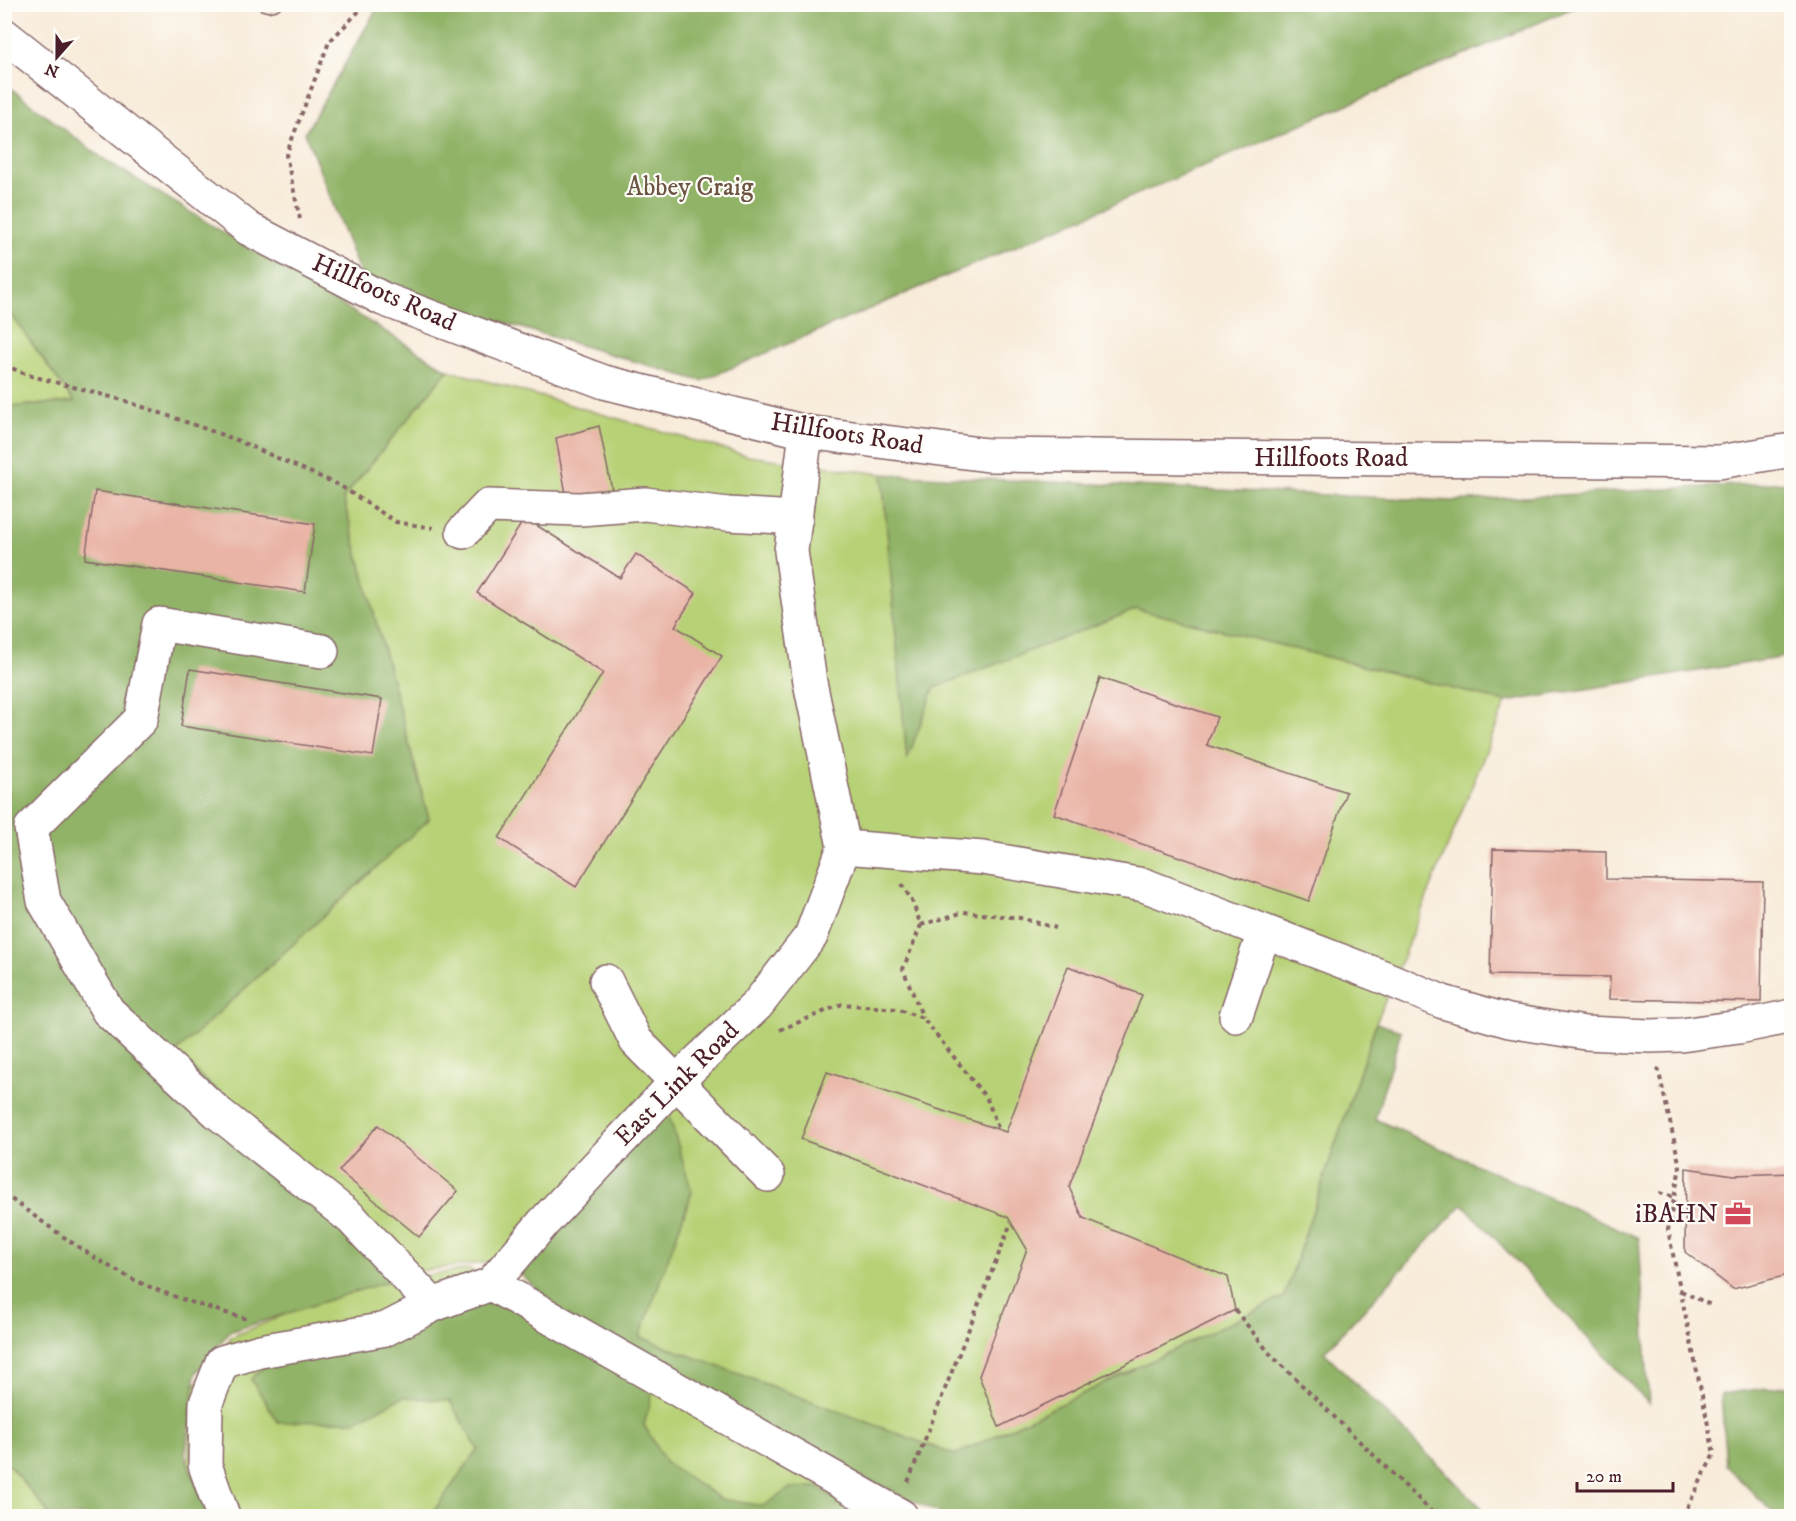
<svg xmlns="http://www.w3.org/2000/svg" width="1796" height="1521" font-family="'IM FELL DW Pica',serif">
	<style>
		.green { fill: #b7d176; stroke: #807850; stroke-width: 1.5 }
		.forest { fill: #91b367; stroke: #6e6949; stroke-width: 1.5 }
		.building { fill: #e9b4a6 }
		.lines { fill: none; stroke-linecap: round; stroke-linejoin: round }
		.minor-casing { stroke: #876668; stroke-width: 36 }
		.major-casing { stroke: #876668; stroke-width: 36 }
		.path { stroke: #876668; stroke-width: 4; stroke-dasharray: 4.5 4.5; stroke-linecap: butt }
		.minor { stroke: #fff; stroke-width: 33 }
		.major { stroke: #fff; stroke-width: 33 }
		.labels { text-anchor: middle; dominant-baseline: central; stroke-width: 4.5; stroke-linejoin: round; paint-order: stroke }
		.park-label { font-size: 26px; fill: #6b5442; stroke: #fdfcf7 }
		.street-label { font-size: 26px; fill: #4a1f2b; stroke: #fdfcf7 }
		.poi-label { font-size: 26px; fill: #4a1f2b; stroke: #fdfcf7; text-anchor: end }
	</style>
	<rect width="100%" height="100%" fill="#fdfcf7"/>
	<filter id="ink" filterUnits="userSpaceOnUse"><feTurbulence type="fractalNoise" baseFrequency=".0167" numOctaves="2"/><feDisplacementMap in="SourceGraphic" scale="12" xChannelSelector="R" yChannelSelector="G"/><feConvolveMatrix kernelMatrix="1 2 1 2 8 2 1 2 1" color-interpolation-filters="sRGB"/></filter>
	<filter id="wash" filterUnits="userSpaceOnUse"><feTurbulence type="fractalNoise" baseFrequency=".008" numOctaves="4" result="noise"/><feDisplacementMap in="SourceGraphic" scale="24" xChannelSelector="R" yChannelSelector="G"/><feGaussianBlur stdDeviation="1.35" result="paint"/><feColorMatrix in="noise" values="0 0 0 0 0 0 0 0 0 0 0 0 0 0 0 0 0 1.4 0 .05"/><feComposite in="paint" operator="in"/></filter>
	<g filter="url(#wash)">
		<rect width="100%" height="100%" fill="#f8ebd9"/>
		<g class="green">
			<polygon points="5,306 74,402 5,407"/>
			<polygon points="448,370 748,456 882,474 907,758 934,688 1137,609 1506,702 1376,1023 1284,1297 955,1455 639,1337 692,1192 504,1260 420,1271 174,1053 429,819 343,498"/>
			<polygon points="469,1269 862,1506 886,1516 209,1516 188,1463 194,1387 231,1337 352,1287"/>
			<polygon points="5,1460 51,1516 5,1516"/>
		</g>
		<g class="forest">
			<polygon points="379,5 1580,5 701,381 363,281 305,133"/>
			<polygon points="4,83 102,158 448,370 343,498 429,819 175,1053 420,1271 229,1332 196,1373 185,1455 207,1516 51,1516 5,1460 5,407 74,402 5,306"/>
			<polygon points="882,474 1452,501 1791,482 1791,656 1506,702 1137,609 934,688 907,760"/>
			<polygon points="1376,1023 1401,1031 1375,1119 1639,1238 1649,1404 1463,1204 1324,1352 1490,1516 946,1516 787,1444 587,1333 504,1260 665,1102 692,1192 640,1337 955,1455 1284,1297"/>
			<polygon points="491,1284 656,1378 644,1425 666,1463 721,1499 763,1506 790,1488 817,1487 865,1516 432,1516 431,1515 478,1449 450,1401 403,1397 355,1421 278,1422 251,1379 268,1362"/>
			<polygon points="1791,1385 1791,1516 1777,1516 1726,1466 1721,1394"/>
		</g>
		<g id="blocks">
			<g class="building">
				<polygon points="252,4 286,4 277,10 268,12 261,10"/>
				<polygon points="599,426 612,490 567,500 556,438"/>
				<polygon points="95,491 315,524 305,592 85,559"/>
				<polygon points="525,518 620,578 636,554 696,593 675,626 722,656 576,887 499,838 603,673 477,593"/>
				<polygon points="190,669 382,699 373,756 181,726"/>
				<polygon points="1100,678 1217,717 1207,745 1346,792 1309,901 1054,814"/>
				<polygon points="1493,849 1606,852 1606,879 1763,882 1761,1002 1609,999 1610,977 1490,975"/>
				<polygon points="1068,966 1142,995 1069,1187 1083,1218 1228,1277 1235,1310 999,1427 979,1376 1027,1249 1008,1217 801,1139 827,1072 1006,1132"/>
				<polygon points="378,1125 458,1191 419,1237 339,1171"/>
				<polygon points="1686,1168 1734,1175 1792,1173 1792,1274 1733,1289 1685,1252"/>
			</g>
		</g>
	</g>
	<g filter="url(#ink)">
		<use href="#blocks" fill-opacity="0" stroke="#876668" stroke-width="1.5"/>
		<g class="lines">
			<g class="minor-casing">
				<g id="minor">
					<polyline points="463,532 488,506 580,509 645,504 728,514 796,518"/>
					<polyline points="322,651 159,624 141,719 31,828 44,901 108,1011 217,1112 351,1218 433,1305"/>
					<polyline points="844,847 983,858 1144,885 1383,977 1443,1002 1509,1021 1585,1033 1650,1036 1681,1035 1739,1027 1792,1016"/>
					<polyline points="606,981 636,1041 768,1175"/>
					<polyline points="1236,1016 1264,932"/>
					<polyline points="491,1284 901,1516"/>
					<polyline points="223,1516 205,1465 206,1403 222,1362 260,1351 386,1329 433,1305 491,1284 544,1222 676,1082 757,1005 811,936 844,847 810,682 791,551 806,432"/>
				</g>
			</g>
			<g class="major-casing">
				<polyline id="major" points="4,35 249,229 383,299 604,382 806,432 988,455 1719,462 1792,450"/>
			</g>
			<g class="path">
				<polyline points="300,219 286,155 329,42 366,4"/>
				<polyline points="4,365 28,375 126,401 234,439 339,485 396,522 433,528"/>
				<polyline points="902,884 912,901 921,925 903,969 923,1018"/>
				<polyline points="921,925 964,912 1020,918 1056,928"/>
				<polyline points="780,1030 842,1004 896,1009 923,1018 987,1099 999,1130"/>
				<polyline points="1658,1068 1680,1167 1668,1230 1714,1454 1683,1516"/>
				<polyline points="1659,1193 1675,1197"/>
				<path d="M4 1194C49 1226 93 1261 143 1284 175 1298 212 1309 247 1319"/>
				<polyline points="1681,1291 1713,1306"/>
				<polyline points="1235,1310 1271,1355 1436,1516"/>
				<polyline points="908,1482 1011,1223"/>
			</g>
			<use href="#minor" class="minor"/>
			<use href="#major" class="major"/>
		</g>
	</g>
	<defs>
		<g id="office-bare" transform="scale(2.07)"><path d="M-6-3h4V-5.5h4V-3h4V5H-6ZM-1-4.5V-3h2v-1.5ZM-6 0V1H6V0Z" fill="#d1495b" stroke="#fdfcf7" stroke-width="2.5" paint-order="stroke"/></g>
	</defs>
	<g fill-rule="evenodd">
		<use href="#office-bare" x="1738" y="1214"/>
	</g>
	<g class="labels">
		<g class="park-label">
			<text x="690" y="187">Abbey Craig</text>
		</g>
		<g class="street-label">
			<text transform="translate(384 293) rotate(24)">Hillfoots Road</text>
			<text transform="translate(847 434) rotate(9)">Hillfoots Road</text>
			<text x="1331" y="458">Hillfoots Road</text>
			<text transform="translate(677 1084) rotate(-45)">East Link Road</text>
		</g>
		<g class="poi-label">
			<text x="1718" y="1214">iBAHN</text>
		</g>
	</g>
	<rect width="1796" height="1521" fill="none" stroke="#fdfcf7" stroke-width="24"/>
	<g transform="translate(57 57) rotate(201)" stroke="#fdfcf7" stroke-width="4.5" paint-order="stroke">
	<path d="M0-4.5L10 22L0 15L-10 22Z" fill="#4a1f2b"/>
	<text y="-9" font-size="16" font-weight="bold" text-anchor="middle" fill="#4a1f2b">N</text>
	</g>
	<path d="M1577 1482v9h96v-9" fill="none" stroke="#4a1f2b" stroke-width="3"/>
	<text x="1586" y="1482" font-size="18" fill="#4a1f2b" stroke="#fdfcf7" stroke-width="4.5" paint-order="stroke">20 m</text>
</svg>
